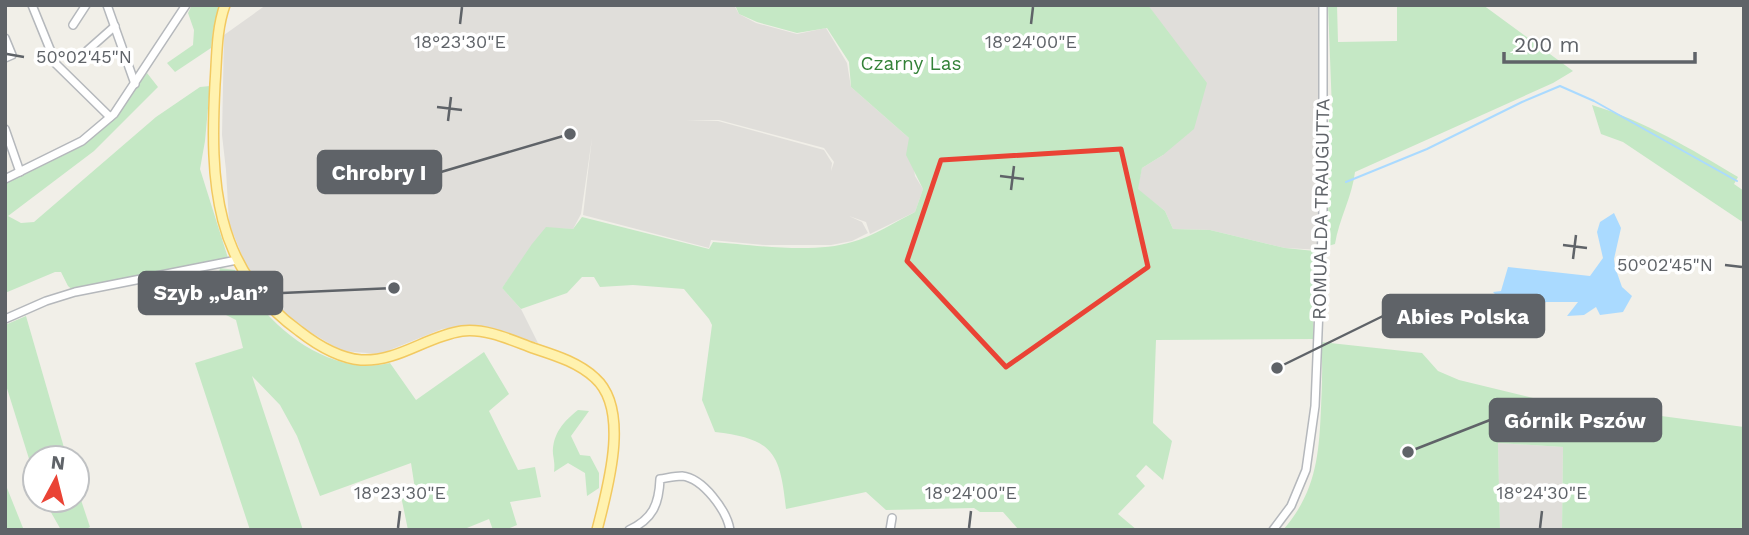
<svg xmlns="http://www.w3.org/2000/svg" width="1749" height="535" font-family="'Work Sans',sans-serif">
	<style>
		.industrial { fill: #e0deda; fill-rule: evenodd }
		.green { fill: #c5e8c5 }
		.water { fill: #aadaff }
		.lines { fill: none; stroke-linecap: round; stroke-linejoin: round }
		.stream { stroke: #aadaff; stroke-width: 2 }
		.minor-casing { stroke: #b5b8bc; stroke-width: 10 }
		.major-casing { stroke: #f2c960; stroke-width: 12 }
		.minor { stroke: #fff; stroke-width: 7 }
		.major { stroke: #fff2af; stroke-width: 9 }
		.marked { fill: none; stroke: #ea4335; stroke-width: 5; stroke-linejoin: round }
		.ticks { fill: none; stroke: #5f6368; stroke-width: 2.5 }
		.labels { text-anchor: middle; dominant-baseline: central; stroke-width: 7; stroke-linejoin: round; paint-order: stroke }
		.park-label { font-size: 19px; fill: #348238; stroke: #fff }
		.street-label { font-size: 19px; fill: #5f6368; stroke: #fff }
		.ticks-label { font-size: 18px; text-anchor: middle; fill: #5f6368; stroke: #fff; stroke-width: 7; stroke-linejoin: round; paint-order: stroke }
		.leader { fill: none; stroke: #5f6368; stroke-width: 2.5 }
		.callout-dot { fill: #5f6368; stroke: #fff; stroke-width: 2.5 }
		.callout { fill: #5f6368; stroke: #5f6368; stroke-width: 2.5 }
		.callout-label { font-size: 21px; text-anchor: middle; font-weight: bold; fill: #fff }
	</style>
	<rect width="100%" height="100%" fill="#f1efe8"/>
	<g class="industrial">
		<path d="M266 5H734L739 14 756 23 797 34 826 28 847 63 851 87 909 138 915 176 923 189 915 212 870 234 866 222 849 216 862 222 868 233 852 241 831 245H765L711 240 709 248 583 215 592 138 581 214 573 229 546 228 502 288 521 309 538 343 481 328 464 326 442 329 380 354 342 351 298 325 273 303 247 268 229 223 226 170 222 135 224 35ZM686 120H719L824 148 834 162 831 171 832 163 824 150 718 121Z"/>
		<polygon points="1148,5 1323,5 1322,250 1285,248 1210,230 1173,229 1165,211 1137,189 1142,168 1163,155 1156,17"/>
		<polygon points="1498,443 1563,447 1562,530 1500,530"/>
	</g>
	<g class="green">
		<polygon points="192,5 219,5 213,31 211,48 175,72 167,63 193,45 194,30 188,13"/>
		<path d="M735 5H1148L1207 83 1194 129 1163 155 1142 168 1138 189 1165 211 1173 229 1210 230 1285 248 1315 251 1313 339 1156 340 1153 423 1172 441 1163 480 1146 465 1136 476 1145 486 1118 514 1137 530H1019L1003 512H980L974 508 886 510 866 492 786 509C780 453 774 439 715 432L702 400 712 325 709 319 684 289 633 285 600 287 594 277H582L567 293 521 309 502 288 532 244 546 227 573 229 582 217 709 249 713 242C753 245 814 254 852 242 874 236 895 222 915 212L923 189 906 155 909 138 851 87 849 62 827 28 797 33 757 22 739 14Z"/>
		<path d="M1328 5H1337L1338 42 1397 41V5H1483L1573 71 1553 83 1355 172C1352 197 1339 219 1335 244L1328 246 1329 112 1332 110Z"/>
		<polygon points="147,73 158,87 94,151 8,216 21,223 34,222 156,117 200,87 210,86 205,141 200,169 228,258 75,292 68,286 61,272 55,272 5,293 5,184 83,145 114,117"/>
		<path d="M1592 105C1645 121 1691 149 1738 177L1734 184 1744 191V223L1623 142 1601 134Z"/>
		<path d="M220 268 235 270C264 323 326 378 390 363L416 400 484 352 509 394 489 411 518 470 535 467 541 497 510 502 517 525 505 530H493L489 519 462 530H408L401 496 415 489 411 463 320 496 297 436 280 405 252 376 303 530H250L195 363 243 348 236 320 222 313 217 283Z"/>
		<polygon points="26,316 67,458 35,458 35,478 5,382 5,325"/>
		<path d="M1321 342 1422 353 1438 371 1459 380 1541 400 1744 427V530H1562L1563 447 1498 443 1500 530H1283C1316 492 1319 456 1321 408 1322 386 1323 364 1321 342Z"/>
		<path d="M578 410 589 411 571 436 580 455 590 456 599 473V488L587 496 585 473 568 463 554 472C555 465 554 461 553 454 552 434 564 421 578 410Z"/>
		<polygon points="5,483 23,528 5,530"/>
		<polygon points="77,488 90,527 84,530 61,530 44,500 77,500"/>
	</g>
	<polygon class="water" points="1614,213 1621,228 1614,259 1615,267 1622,287 1632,296 1623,312 1600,315 1596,307 1584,315 1567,316 1578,302 1547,302 1526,305 1505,304 1493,292 1501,291 1508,267 1590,276 1603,258 1597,232 1600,222"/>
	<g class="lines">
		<polyline class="stream" points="1346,182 1427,149 1522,102 1560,86 1594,101 1737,181"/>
		<g class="minor-casing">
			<g id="minor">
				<polyline points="32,5 56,64 110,117"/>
				<polyline points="107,5 135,84"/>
				<polyline points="73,25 86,5"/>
				<polyline points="5,38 12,55 5,58"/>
				<polyline points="80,57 115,26"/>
				<polyline points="5,129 20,172"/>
				<polyline points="5,179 82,141 114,114 186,5"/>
				<polyline points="5,319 46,301 75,292 237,260"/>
				<path d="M629 530C653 519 659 504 660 479 667 478 675 476 682 476 703 478 727 511 730 530"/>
				<polyline points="890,530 892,518"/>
				<polyline points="1273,530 1291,506 1306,470 1315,406 1323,210 1323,5"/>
			</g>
		</g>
		<g class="major-casing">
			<path id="major" d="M225 5C216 30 217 58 215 84 210 180 213 269 299 331 317 345 338 358 361 360 398 362 427 336 462 331 486 328 511 340 533 348 554 355 578 362 595 378 631 410 607 490 597 530"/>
		</g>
		<use href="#minor" class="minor"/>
		<use href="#major" class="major"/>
	</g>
	<path class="marked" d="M1121 149 1148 267 1006 367 907 261 941 160Z"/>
	<path class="ticks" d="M460 24 462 7M1031 24 1033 7M7 54 24 57M437 107 462 110M448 121 451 97M1000 176 1024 179M1011 190 1014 166M1563 245 1587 248M1573 259 1576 235M1725 265 1742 267M398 528 400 511M969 528 971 511M1540 528 1542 511"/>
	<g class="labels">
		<g class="park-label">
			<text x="911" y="63">Czarny Las</text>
		</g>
		<g class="street-label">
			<text transform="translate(1321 209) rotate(-89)">ROMUALDA TRAUGUTTA</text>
		</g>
	</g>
	<g class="ticks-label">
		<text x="460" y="48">18°23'30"E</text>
		<text x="1031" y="48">18°24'00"E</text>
		<text x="84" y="63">50°02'45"N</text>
		<text x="1665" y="271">50°02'45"N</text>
		<text x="400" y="499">18°23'30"E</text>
		<text x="971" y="499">18°24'00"E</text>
		<text x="1542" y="499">18°24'30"E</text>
	</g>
	<path class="leader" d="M570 134L441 172M394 288L282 293M1277 368L1383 316M1408 452L1490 420"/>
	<g class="callout-dot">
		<circle cx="570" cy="134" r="7"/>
		<circle cx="394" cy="288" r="7"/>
		<circle cx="1277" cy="368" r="7"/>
		<circle cx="1408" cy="452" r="7"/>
	</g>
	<g class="callout">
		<rect x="318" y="151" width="123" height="42" rx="7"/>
		<rect x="139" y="272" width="143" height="42" rx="7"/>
		<rect x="1383" y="295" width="161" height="42" rx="7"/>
		<rect x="1490" y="399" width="171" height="42" rx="7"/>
	</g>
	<g class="callout-label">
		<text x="379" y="180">Chrobry I</text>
		<text x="211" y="300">Szyb „Jan”</text>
		<text x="1463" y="324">Abies Polska</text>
		<text x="1575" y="428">Górnik Pszów</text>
	</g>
	<rect width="1749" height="535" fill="none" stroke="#5f6368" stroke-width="14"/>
	<g transform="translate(56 479) rotate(7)"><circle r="33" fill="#ffffff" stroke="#bfc1c3" stroke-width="2"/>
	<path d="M0-5L12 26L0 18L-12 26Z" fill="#ea4335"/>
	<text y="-10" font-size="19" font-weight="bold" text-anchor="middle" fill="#5f6368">N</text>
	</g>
	<path d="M1504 52v10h191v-10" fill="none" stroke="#5f6368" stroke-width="3.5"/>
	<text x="1514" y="52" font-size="21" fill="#5f6368" stroke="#ffffff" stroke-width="5" paint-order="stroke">200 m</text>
</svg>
